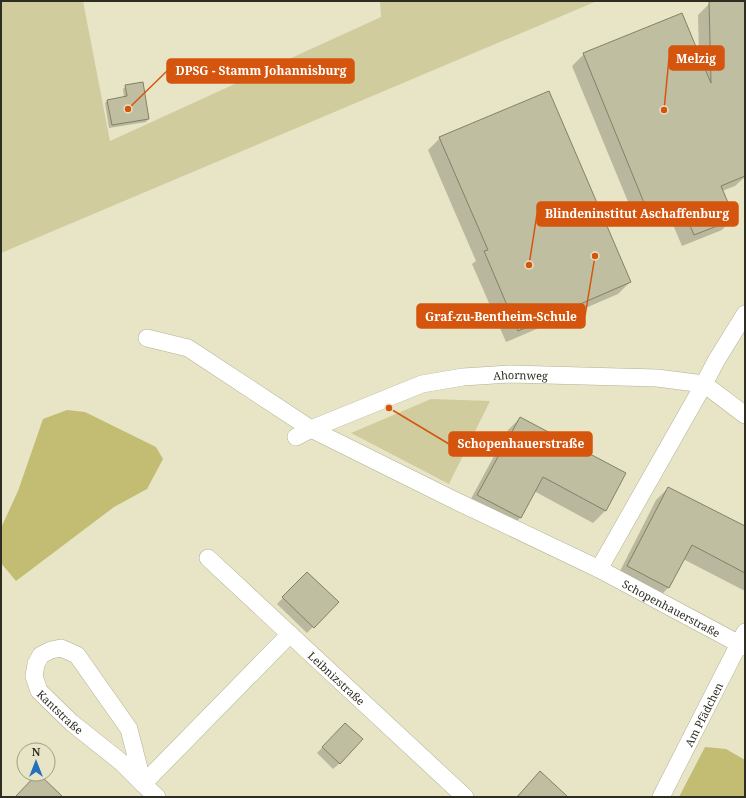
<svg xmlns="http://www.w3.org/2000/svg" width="746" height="798" font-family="'Noto Serif',serif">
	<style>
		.green { fill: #d0cc9e }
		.water { fill: #c3bc73 }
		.shadow { fill: #0003 }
		.building { fill: #c0bea0; stroke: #838165 }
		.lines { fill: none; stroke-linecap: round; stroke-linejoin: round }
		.minor-casing { stroke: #b3b193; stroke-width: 18 }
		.minor { stroke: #fff; stroke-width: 17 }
		.labels { text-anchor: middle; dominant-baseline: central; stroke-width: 3.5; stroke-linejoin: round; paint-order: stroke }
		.street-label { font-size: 11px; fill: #2e2d21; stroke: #e8e5c6 }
		.leader { fill: none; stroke: #d5550e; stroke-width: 1.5 }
		.callout-dot { fill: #d5550e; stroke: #e8e5c6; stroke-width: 1.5 }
		.callout { fill: #d5550e; stroke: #d5550e; stroke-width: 1.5 }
		.callout-label { font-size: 12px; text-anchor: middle; font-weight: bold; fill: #fff }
	</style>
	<rect width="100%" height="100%" fill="#e8e5c6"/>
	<g class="green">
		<polygon points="1,1 83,1 110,141 381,17 380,1 597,1 1,253"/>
		<polygon points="431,399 490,401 449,484 351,433"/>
	</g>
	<g class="water">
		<polygon points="67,410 85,412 156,447 163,459 147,489 114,507 16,581 1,563 1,528 18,491 43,419"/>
		<polygon points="705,747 726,749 745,760 745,797 679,797"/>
	</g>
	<g class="shadow">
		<polygon points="715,1 745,1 745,177 735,186 722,191 733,218 722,230 682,246 668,213 638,226 572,66 584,54 699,55 698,15 710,3"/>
		<polygon points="126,86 148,119 146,122 109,128 105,103 108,100 124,98 123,89"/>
		<polygon points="440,138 630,282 618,294 506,342 472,264 476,261 428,150"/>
		<polygon points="520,418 625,474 605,511 593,523 534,491 520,518 508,530 466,508 508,430"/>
		<polygon points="668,488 745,528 745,591 683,559 668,588 656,600 616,579 656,500"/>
		<polygon points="307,573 337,602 307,633 277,604"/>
		<polygon points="339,730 340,763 333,769 317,753"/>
	</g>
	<g class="building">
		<polygon points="709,1 745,1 745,176 721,186 735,219 694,235 680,202 649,215 583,53 682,13 711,83"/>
		<polygon points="143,82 149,119 112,125 107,100 127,96 125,85"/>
		<polygon points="549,91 631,282 518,331 484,251 488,250 439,137"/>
		<polygon points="520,417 626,473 606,511 543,477 521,518 477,495"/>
		<polygon points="668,487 745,526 745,573 692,545 669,588 627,566"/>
		<polygon points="307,572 339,602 314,628 282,597"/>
		<polygon points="345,723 363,739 340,764 322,747"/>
		<polygon points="540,771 568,797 517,797"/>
		<polygon points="37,774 39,774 63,797 15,797"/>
	</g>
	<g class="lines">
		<g class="minor-casing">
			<g id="minor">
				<path id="s1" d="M147 338 188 348 311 429 452 499 599 569 745 647"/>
				<path id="s2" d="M296 437 311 429 422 384 463 377 510 374 657 378 704 384 745 415"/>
				<path id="s3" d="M208 558 465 797"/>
				<polyline points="599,569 704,384 716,361 745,314"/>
				<path id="s4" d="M143 784 129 729 77 655 61 648 51 650 41 655 36 664 34 676 39 691 72 723 121 762 143 784 157 797"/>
				<polyline points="143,784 290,634"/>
				<path id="s5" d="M661 797 745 632"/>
			</g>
		</g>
		<use href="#minor" class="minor"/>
	</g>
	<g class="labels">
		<g class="street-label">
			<text stroke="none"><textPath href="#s2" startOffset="236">Ahornweg</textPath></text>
			<text stroke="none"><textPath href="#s1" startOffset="592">Schopenhauerstraße</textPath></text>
			<text stroke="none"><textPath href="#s3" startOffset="176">Leibnizstraße</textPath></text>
			<text stroke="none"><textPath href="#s4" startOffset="254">Kantstraße</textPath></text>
			<text stroke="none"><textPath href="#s5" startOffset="93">Am Pfädchen</textPath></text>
		</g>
	</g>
	<path class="leader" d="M664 110L669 58M128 109L167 71M529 265L537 214M595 256L585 316M389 408L449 444"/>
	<g class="callout-dot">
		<circle cx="664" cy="110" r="4"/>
		<circle cx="128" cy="109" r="4"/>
		<circle cx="529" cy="265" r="4"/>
		<circle cx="595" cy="256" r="4"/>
		<circle cx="389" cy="408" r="4"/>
	</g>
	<g class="callout">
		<rect x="669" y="46" width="55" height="24" rx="4"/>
		<rect x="167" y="59" width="187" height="24" rx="4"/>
		<rect x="537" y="202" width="201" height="24" rx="4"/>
		<rect x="417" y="304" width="168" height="24" rx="4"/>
		<rect x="449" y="432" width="143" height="24" rx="4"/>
	</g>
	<g class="callout-label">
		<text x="696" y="63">Melzig</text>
		<text x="261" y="75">DPSG - Stamm Johannisburg</text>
		<text x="637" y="218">Blindeninstitut Aschaffenburg</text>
		<text x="501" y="321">Graf-zu-Bentheim-Schule</text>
		<text x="521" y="448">Schopenhauerstraße</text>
	</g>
	<rect width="746" height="798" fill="none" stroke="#2e2d21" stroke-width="4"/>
	<g transform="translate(36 762)"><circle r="19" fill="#e8e5c6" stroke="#9e9b84"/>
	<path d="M0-3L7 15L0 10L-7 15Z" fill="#266fbf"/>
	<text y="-6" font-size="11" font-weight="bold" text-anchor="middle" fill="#2e2d21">N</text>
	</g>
</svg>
